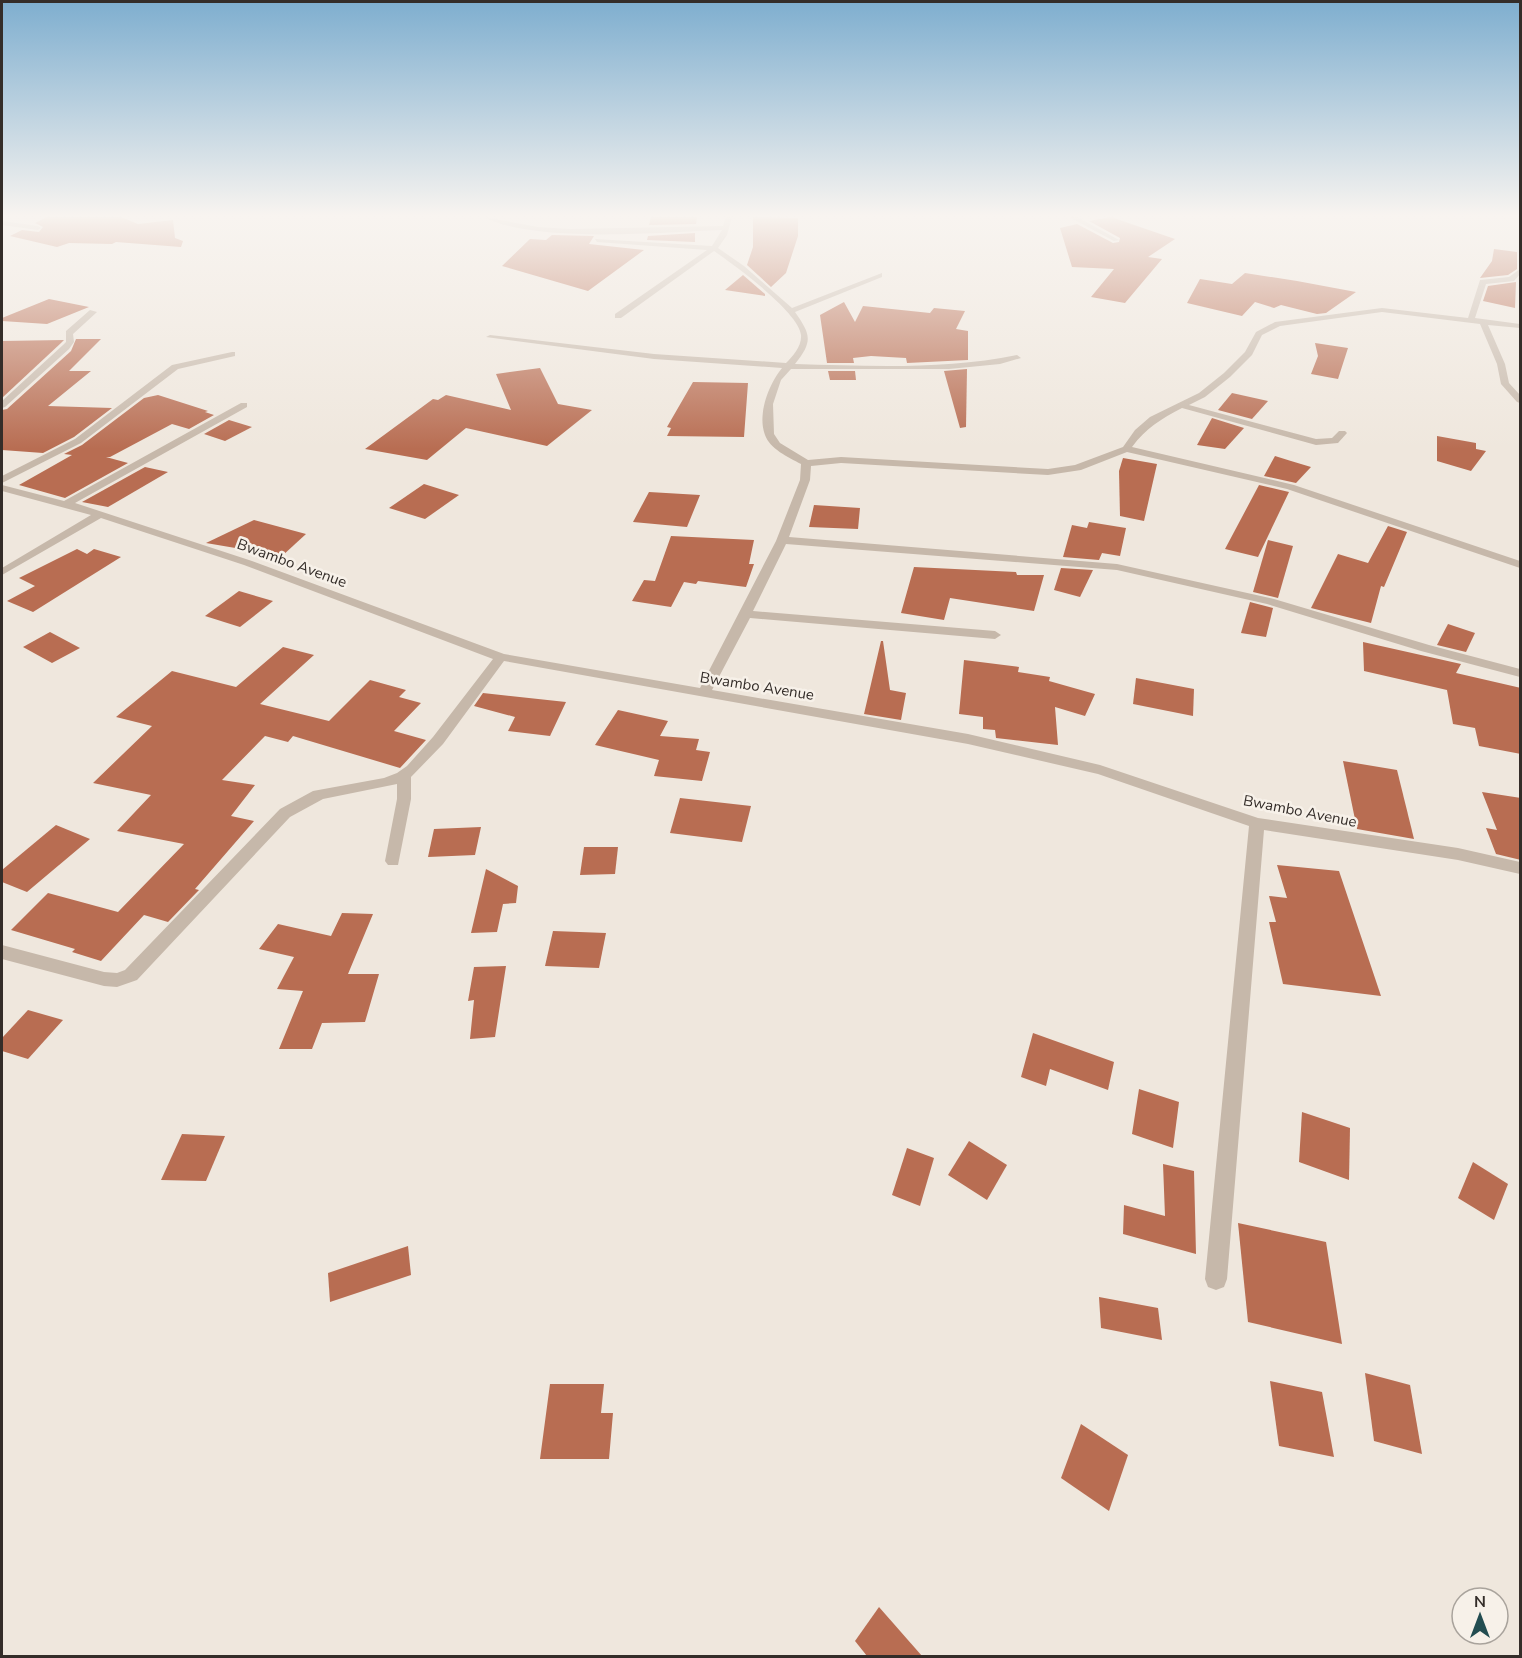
<svg xmlns="http://www.w3.org/2000/svg" width="1522" height="1658" font-family="'Nunito Sans',sans-serif">
	<style>
		.building { fill: #b86d52 }
		.lines { fill: none; stroke-linecap: round; stroke-linejoin: round }
		.minor { fill: #c6b8aa; fill-rule: evenodd }
		.labels { text-anchor: middle; dominant-baseline: central; stroke-width: 5; stroke-linejoin: round; paint-order: stroke }
		.street-label { font-size: 15px; fill: #342d29; stroke: #f7f1e9 }
	</style>
	<rect width="100%" height="100%" fill="#efe7dd"/>
	<g class="building">
		<polygon points="47,217 121,217 138,224 173,220 175,238 183,241 181,247 116,242 112,244 69,243 57,247 10,236 22,230 39,232 43,227 35,223"/>
		<polygon points="651,217 697,217 696,224 649,225"/>
		<polygon points="753,217 798,218 798,236 786,273 771,287 747,265 753,247"/>
		<polygon points="1111,217 1175,239 1148,257 1162,259 1125,303 1091,297 1114,269 1072,267 1060,228 1077,224 1113,243 1119,242 1120,238 1089,221"/>
		<polygon points="695,233 695,242 647,240 648,236"/>
		<polygon points="552,235 594,236 589,244 644,250 588,291 502,266 530,239 546,240"/>
		<polygon points="1494,249 1517,252 1517,269 1508,275 1480,278 1492,261"/>
		<polygon points="1245,273 1297,281 1356,292 1326,313 1317,314 1281,305 1274,308 1255,302 1242,316 1187,303 1200,279 1232,284"/>
		<polygon points="743,275 765,294 765,296 725,290"/>
		<polygon points="1516,282 1515,308 1483,301 1488,286"/>
		<polygon points="49,299 89,307 47,324 2,321 2,318"/>
		<polygon points="844,302 855,322 863,306 930,313 934,308 965,311 956,329 968,331 968,360 907,363 906,358 871,356 853,358 854,363 827,363 820,315"/>
		<polygon points="76,339 101,339 69,371 91,371 48,406 112,408 74,437 43,453 2,450 2,410 7,409 71,351"/>
		<polygon points="64,340 61,343 2,398 2,341"/>
		<polygon points="1315,343 1348,348 1338,379 1311,374 1318,356"/>
		<polygon points="540,368 558,404 592,410 547,446 466,428 427,460 365,449 433,399 438,400 446,395 511,410 496,374"/>
		<polygon points="967,369 966,427 960,428 944,371"/>
		<polygon points="828,371 855,371 856,380 830,380"/>
		<polygon points="693,382 748,383 744,437 667,436 671,428 667,427"/>
		<polygon points="1232,393 1268,401 1252,419 1218,410"/>
		<polygon points="158,395 208,411 205,412 214,415 189,429 172,424 110,457 106,457 128,463 65,498 19,485 72,455 64,454 82,445 144,398"/>
		<polygon points="1212,418 1244,428 1225,449 1197,445"/>
		<polygon points="229,420 252,427 225,441 204,434"/>
		<polygon points="1437,436 1476,443 1476,449 1486,451 1471,471 1437,461"/>
		<polygon points="1275,456 1291,461 1311,467 1296,483 1264,476"/>
		<polygon points="1123,458 1157,464 1144,521 1120,516 1119,471"/>
		<polygon points="145,467 168,472 108,507 82,502"/>
		<polygon points="424,484 459,495 425,519 389,508"/>
		<polygon points="1259,485 1289,492 1258,557 1225,549"/>
		<polygon points="649,492 700,495 687,527 633,522"/>
		<polygon points="814,505 860,508 858,529 809,527"/>
		<polygon points="254,520 306,534 282,556 206,543"/>
		<polygon points="1089,522 1126,528 1120,556 1102,553 1099,560 1063,557 1072,525 1087,528"/>
		<polygon points="1388,526 1407,532 1384,587 1381,586 1371,623 1311,608 1338,554 1368,563"/>
		<polygon points="671,536 754,540 749,564 754,564 746,587 698,581 696,584 684,582 671,607 632,601 644,580 655,581"/>
		<polygon points="1268,540 1293,546 1278,598 1253,592"/>
		<polygon points="77,549 87,554 94,549 121,557 33,612 7,601 35,586 19,578"/>
		<polygon points="914,567 1016,572 1017,575 1044,575 1034,611 950,598 944,620 901,613"/>
		<polygon points="1061,568 1093,570 1080,597 1054,590"/>
		<polygon points="239,591 273,601 240,627 205,616"/>
		<polygon points="1250,602 1273,608 1266,637 1241,633"/>
		<polygon points="1448,624 1475,633 1466,652 1437,645"/>
		<polygon points="50,632 80,648 52,663 23,647"/>
		<polygon points="881,641 883,641 890,690 906,693 901,720 864,714"/>
		<polygon points="1363,642 1461,664 1456,673 1521,688 1521,754 1479,746 1475,728 1453,724 1447,690 1364,671"/>
		<polygon points="283,647 314,655 260,704 329,721 370,680 406,690 399,697 421,703 394,731 426,740 400,768 293,736 288,742 265,736 222,780 255,785 231,816 254,821 195,889 199,890 168,922 144,915 101,961 72,952 75,949 11,930 48,893 118,912 184,844 117,831 151,795 93,783 152,726 116,717 172,671 236,687"/>
		<polygon points="964,660 1019,667 1018,672 1050,677 1049,681 1095,694 1085,716 1055,707 1058,745 996,738 995,730 983,729 983,717 959,714"/>
		<polygon points="1136,678 1194,689 1193,716 1133,704"/>
		<polygon points="483,693 566,702 550,736 508,731 515,717 474,706"/>
		<polygon points="618,710 668,721 660,736 699,739 696,750 710,752 702,781 654,776 659,760 595,745"/>
		<polygon points="1343,761 1397,770 1414,839 1357,829"/>
		<polygon points="1482,792 1521,798 1521,860 1496,854 1486,828 1497,830"/>
		<polygon points="680,798 751,806 742,842 670,833"/>
		<polygon points="56,825 90,839 27,892 2,882 2,870"/>
		<polygon points="481,827 475,855 428,857 434,829"/>
		<polygon points="584,847 618,847 615,874 580,875"/>
		<polygon points="1277,865 1339,871 1381,996 1283,984 1269,922 1276,922 1269,896 1287,898"/>
		<polygon points="486,869 518,886 516,903 503,904 497,932 471,933"/>
		<polygon points="342,913 373,914 348,974 379,974 365,1022 322,1023 312,1049 279,1049 303,991 277,989 294,957 259,949 278,924 331,936"/>
		<polygon points="553,931 606,933 599,968 545,966"/>
		<polygon points="506,966 495,1037 470,1039 474,1000 468,1001 474,967"/>
		<polygon points="28,1010 63,1020 28,1059 2,1051 2,1038"/>
		<polygon points="1033,1033 1114,1062 1108,1090 1050,1069 1046,1086 1021,1077"/>
		<polygon points="1139,1089 1179,1102 1173,1148 1132,1134"/>
		<polygon points="1302,1112 1350,1128 1349,1180 1299,1162"/>
		<polygon points="182,1134 225,1136 206,1181 161,1180"/>
		<polygon points="969,1141 1007,1165 987,1200 948,1175"/>
		<polygon points="907,1148 934,1158 920,1206 892,1195"/>
		<polygon points="1473,1162 1508,1184 1494,1220 1458,1198"/>
		<polygon points="1163,1164 1194,1171 1196,1254 1123,1234 1124,1205 1165,1216"/>
		<polygon points="1238,1223 1326,1242 1342,1344 1248,1322"/>
		<polygon points="408,1246 411,1275 330,1302 328,1273"/>
		<polygon points="1099,1297 1158,1308 1162,1340 1101,1328"/>
		<polygon points="1365,1373 1410,1385 1422,1454 1374,1441"/>
		<polygon points="1270,1381 1322,1392 1334,1457 1279,1446"/>
		<polygon points="550,1384 604,1384 601,1413 613,1413 609,1459 540,1459"/>
		<polygon points="1081,1424 1128,1455 1109,1511 1061,1478"/>
		<polygon points="879,1607 922,1656 867,1656 855,1641"/>
	</g>
	<g class="lines">
		<g class="minor">
			<path d="M484 217 538 227 570 229 723 226 726 217H732L727 235 718 248 744 266 792 308 882 273V277L795 312C811 335 813 341 795 364 868 366 944 370 1017 355L1021 358 1000 364 949 369H791L781 380 773 404 774 434 780 443 808 460 841 457 1048 469 1075 465 1123 447 1135 430 1150 417 1199 393 1224 373 1245 352 1256 332 1275 322 1382 308 1468 318 1480 280 1509 277 1520 269V274L1514 281 1486 284 1475 318 1520 324V328L1488 325 1505 364 1509 383 1520 395V403L1517 402 1501 384 1497 364 1480 324 1382 312 1280 326 1262 335 1252 355 1230 377 1205 397 1189 405 1316 439 1332 438 1339 431H1345L1347 433 1338 443 1316 445 1182 408C1161 419 1146 428 1132 447L1294 485 1520 561V568L1287 489 1127 452 1081 470 1048 475 841 463 811 466 810 480 789 537 1117 564 1274 599 1429 645 1520 669V677L1421 651 1267 604 1117 570 786 544 753 611 995 631 1001 635 995 639 750 618 712 690 968 734 1100 765 1258 818 1458 848 1520 862V874L1458 860 1264 830 1227 1279 1224 1287 1216 1290 1208 1287 1205 1279 1249 826 1098 774 968 744 504 661 443 744 411 777V799L398 865H388L385 861 397 799V784L323 799 290 817 137 980 117 987 104 986 2 959V945L104 972 117 973 125 970 280 809 313 791 384 778 397 773 407 766 433 737 493 659 244 565 101 518 2 575V568L91 515 2 491V485L64 501 241 403H247V407L75 503 252 561 504 654 700 688 776 541 800 480 801 464C788 457 770 449 765 435 757 414 769 384 782 368L654 359 486 337 490 335 654 354 786 363C793 356 802 346 801 335 799 312 733 264 714 251L621 318H615V314L707 250 597 242 595 239 712 246 722 230C663 232 534 244 484 217Z"/>
			<polygon points="1069,217 1077,217 1119,240 1114,241"/>
			<polygon points="2,221 38,226 41,228 38,230 2,225"/>
			<polygon points="90,310 97,312 73,334 74,342 69,349 5,407 2,408 2,401 63,345 66,342 66,331"/>
			<polygon points="232,352 235,352 235,356 178,369 81,443 2,483 2,476 75,439 172,365"/>
		</g>
	</g>
	<linearGradient id="sky" x2="0" y2="1"><stop stop-color="#7eaecf"/><stop offset="0.48" stop-color="#f8f4f0"/><stop offset="1" stop-color="#f8f4f0" stop-opacity="0"/></linearGradient>
	<rect width="1522" height="449" fill="url(#sky)"/>
	<g class="labels">
		<g class="street-label">
			<text transform="translate(292 563) rotate(20)">Bwambo Avenue</text>
			<text transform="translate(757 686) rotate(9)">Bwambo Avenue</text>
			<text transform="translate(1300 811) rotate(11)">Bwambo Avenue</text>
		</g>
	</g>
	<rect width="1522" height="1658" fill="none" stroke="#342d29" stroke-width="6"/>
	<g transform="translate(1480 1616)"><circle r="28" fill="#f7f1e9" stroke="#a9a39c" stroke-width="1.5"/>
	<path d="M0-4.5L10 22L0 15L-10 22Z" fill="#234d51"/>
	<text y="-9" font-size="16" font-weight="bold" text-anchor="middle" fill="#342d29">N</text>
	</g>
</svg>
